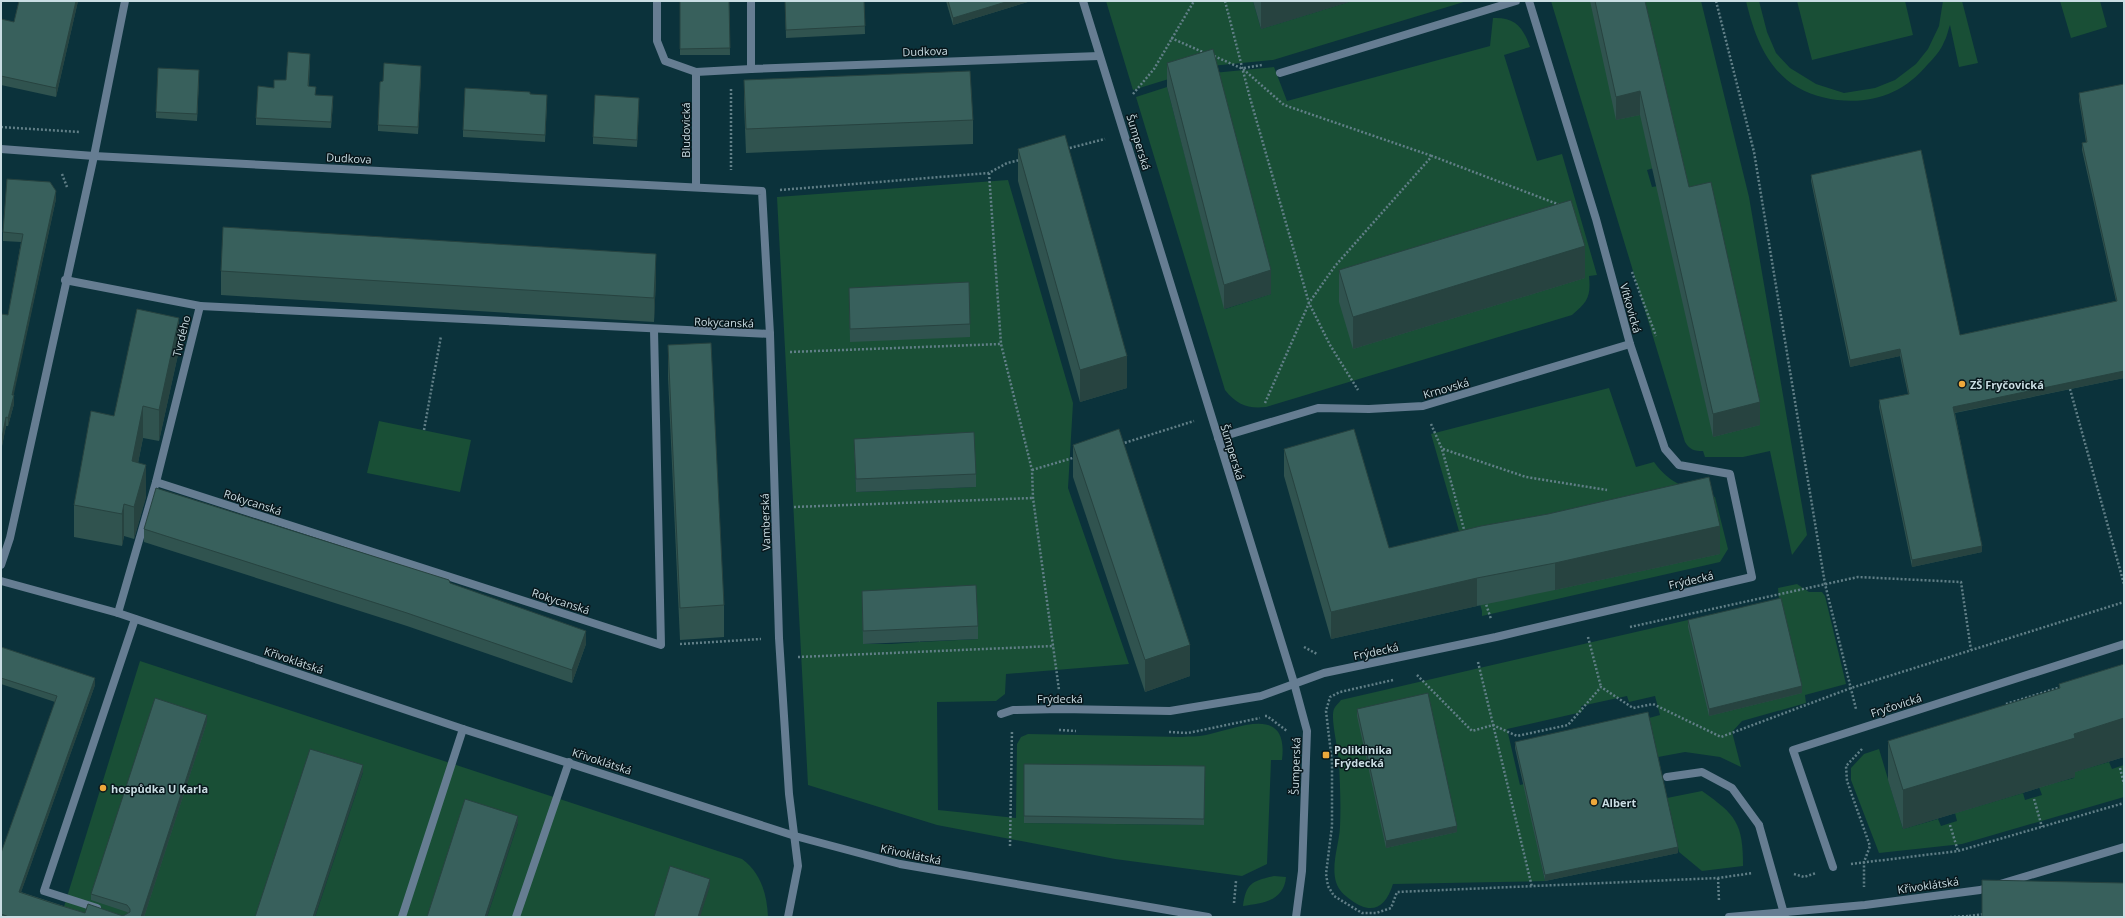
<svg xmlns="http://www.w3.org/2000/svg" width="2125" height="918" font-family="'Open Sans',sans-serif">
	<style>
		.green { fill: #194f36; fill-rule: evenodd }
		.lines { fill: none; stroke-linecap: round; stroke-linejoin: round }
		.path { stroke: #617f87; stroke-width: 2.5; stroke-dasharray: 2 2; stroke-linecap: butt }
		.lane { stroke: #667d92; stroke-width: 8 }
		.street { stroke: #667d92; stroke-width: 8 }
		.wall { fill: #30534f }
		.shaded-wall { fill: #274340 }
		.building { fill: #38605c; stroke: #274340 }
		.poi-dot { fill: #eda83b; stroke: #08171c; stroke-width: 1.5 }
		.labels { text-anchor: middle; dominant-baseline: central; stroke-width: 3; stroke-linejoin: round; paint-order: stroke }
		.street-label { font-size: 11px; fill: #cadde3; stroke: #08171c }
		.poi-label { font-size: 11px; font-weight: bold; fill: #cadde3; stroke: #08171c; text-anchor: start }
	</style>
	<rect width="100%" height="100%" fill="#0b323b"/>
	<g class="green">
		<polygon points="1106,1 1253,1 1261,29 1352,1 1467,1 1273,60 1211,66 1133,90"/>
		<path d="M1551 1H1701L1749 197 1807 535 1792 555 1770 451 1743 457H1705L1703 451C1694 451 1690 450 1685 442ZM1654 168 1658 186 1652 187 1647 170Z"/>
		<path d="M1746 1H1759L1767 32 1776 53 1790 68 1816 84 1844 93 1875 88 1895 80 1916 64 1928 49 1939 26 1943 1H1962L1978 63 1959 67 1950 25C1948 30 1947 37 1944 42 1941 50 1934 58 1928 64 1904 93 1874 104 1837 100 1820 98 1800 91 1787 80 1763 60 1753 30 1746 1Z"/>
		<polygon points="1797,1 1905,1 1913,35 1812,60"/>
		<polygon points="2060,1 2100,1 2107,27 2071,38"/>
		<path d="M1493 18C1515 17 1523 27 1530 47L1504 55 1537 161 1562 154 1597 275 1589 276C1591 296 1588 302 1572 315L1266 407C1248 409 1237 405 1225 390L1136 97 1167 87 1225 309 1271 294 1213 73 1274 67 1287 101 1490 46Z"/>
		<path d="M1008 180 1073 403 1068 488 1129 664 1006 674 1005 694 996 701 937 702 938 810 1016 818 1017 744 1021 737 1028 734 1182 737C1190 736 1198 737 1206 735 1237 729 1289 703 1282 760H1271L1267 864 1242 876 1115 859 937 825 808 785 777 197ZM855 452 975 487 856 492ZM918 601 978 639 920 642ZM918 602 919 642 891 644H863ZM1205 773 1203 825 1024 823Z"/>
		<path d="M1609 388 1636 467 1654 462C1671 486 1689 488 1715 497L1728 549 1720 562 1482 616V611L1431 434Z"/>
		<polygon points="379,421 471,440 460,492 367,473"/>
		<path d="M1797 584 1809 592H1822L1825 596 1846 684 1805 695 1806 703 1742 721 1732 732 1741 767 1720 757 1685 752 1658 757 1649 718 1660 715 1655 696 1629 702 1627 696 1581 706 1582 712 1507 729 1520 785 1524 784 1545 881 1393 884C1386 907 1372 916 1351 900 1344 895 1339 891 1336 882 1331 864 1339 845 1340 827 1341 806 1340 784 1339 763 1339 751 1330 719 1334 709 1335 706 1339 703 1341 700L1779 599 1778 588Z"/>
		<path d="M140 661 742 859C761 873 767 894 768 917H487L518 823 429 917H315L363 772 258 917H75L62 913Z"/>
		<polygon points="1879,749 1903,829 1938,819 1941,826 1957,821 1955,813 2023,793 2025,800 2042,795 2039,787 2074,778 2074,772 2109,762 2112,769 2124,765 2124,797 1962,844 1879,853 1851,780 1851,768 1864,754"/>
		<path d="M1702 791C1736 815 1743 823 1743 866L1702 871 1679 852 1667 798Z"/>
		<path d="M1274 876 1286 877C1284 901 1263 903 1243 906 1246 883 1252 881 1274 876Z"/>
	</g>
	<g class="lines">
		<g class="path">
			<polyline points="1225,1 1250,98 1309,303 1330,345 1358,390"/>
			<polyline points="1716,1 1754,152 1825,584 1856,709"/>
			<polyline points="1171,38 1205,53"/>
			<polyline points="1214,56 1243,69 1284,105 1432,156"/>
			<polyline points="1244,68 1262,65"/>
			<polyline points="731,89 731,170"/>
			<polyline points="1133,94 1154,69 1194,1"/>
			<polyline points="1,127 80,132"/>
			<polyline points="1066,149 1105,139"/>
			<polyline points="989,173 1001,344 1032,470 1033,498 1059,690"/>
			<polyline points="62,174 67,187"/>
			<polyline points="780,190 989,173 1007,163 1020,160"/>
			<polyline points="1632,272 1656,336"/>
			<polyline points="790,352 1001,344"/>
			<polyline points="2070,389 2124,584"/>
			<polyline points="1265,403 1309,303 1335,266 1432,156 1560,205"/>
			<polyline points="1431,424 1442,449 1465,533"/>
			<polyline points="424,430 441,336"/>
			<polyline points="1121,444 1194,421"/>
			<polyline points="1443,449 1526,477 1607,490"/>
			<polyline points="1032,470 1076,457"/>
			<polyline points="794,507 1033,498"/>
			<polyline points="1485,601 1491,619"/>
			<polyline points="1630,627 1858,577 1961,582 1971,650"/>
			<polyline points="1588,637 1601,687"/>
			<polyline points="680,644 761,639"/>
			<polyline points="1304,647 1317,654"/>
			<polyline points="798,657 1054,646"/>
			<polyline points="1478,662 1532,887"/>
			<polyline points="1417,675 1472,731 1493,725 1517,736 1568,725 1601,687 1633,708 1653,704 1721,737 1851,688 2124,602"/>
			<polyline points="1393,680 1340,692 1330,697 1326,711 1332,762 1332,826 1326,874 1328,886 1334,896 1362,913 1376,913 1391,908 1397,892 1718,878 1753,873"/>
			<polyline points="2006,704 2061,687"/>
			<polyline points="1265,716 1267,716 1287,731"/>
			<polyline points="1059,730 1076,731"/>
			<polyline points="1169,732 1188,733 1260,718"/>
			<polyline points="1862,749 1846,766 1847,781 1870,846 1864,862 1864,887"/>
			<polyline points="2120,768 2124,784"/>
			<polyline points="2034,799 2042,827"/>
			<polyline points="1950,825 1958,851"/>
			<polyline points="1010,846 1012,730"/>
			<polyline points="1851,864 1958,851 2124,803"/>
			<polyline points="1794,874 1804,877 1816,873"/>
			<polyline points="1718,878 1719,901"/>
			<polyline points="1234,903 1236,881"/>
			<polyline points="1969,916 1985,914"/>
			<polyline points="1950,917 1969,916"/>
		</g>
		<g class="lane">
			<polyline points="1667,777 1702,772 1732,788 1759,825"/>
			<polyline points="97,908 44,891 135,619"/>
			<polyline points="402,917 463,729"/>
			<polyline points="516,917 569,762"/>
		</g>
		<g class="street">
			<polyline points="657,1 657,41 665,61 696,72 751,69 751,1"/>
			<polyline points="1083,1 1294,683 1307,731 1302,871 1296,917"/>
			<polyline points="751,69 1099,56"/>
			<polyline points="696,72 696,187"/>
			<polyline points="1280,73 1516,1"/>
			<polyline points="1,149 94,156 762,191 770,334 779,638 789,794 798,866 788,917"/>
			<polyline points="65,280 200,306 156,482 118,613"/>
			<polyline points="200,306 770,334"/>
			<polyline points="1218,438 1318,408 1369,409 1423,406 1630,344"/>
			<polyline points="156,482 661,645 654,330"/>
			<polyline points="1,565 10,538 94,156 125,1"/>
			<polyline points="1,581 118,613 463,729 795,836 900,864 1208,917"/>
			<polyline points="1001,714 1013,710 1061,709 1170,711 1261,696 1324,673 1496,637 1752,577 1730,474 1679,465 1665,449 1630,344 1596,219 1529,1"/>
			<polyline points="1759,825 1785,917"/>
			<polyline points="1833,867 1793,750 2124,644"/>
			<polyline points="1729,917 1865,905 1980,890 2124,847"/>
		</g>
	</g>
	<g class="wall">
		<polygon points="19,1 78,1 56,97 1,85 1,19 14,22"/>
		<polygon points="680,1 729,1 730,55 680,55"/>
		<polygon points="785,1 864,1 865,34 786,38"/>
		<polygon points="946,1 1031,1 953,25"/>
		<polygon points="1253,1 1352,1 1261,29"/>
		<polygon points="1590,1 1645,1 1689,187 1760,425 1713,437 1640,115 1616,120"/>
		<polygon points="310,61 309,86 315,95 333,103 331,128 256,125 256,118 274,88 286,80"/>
		<polygon points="1167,63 1271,294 1224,309 1167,87"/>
		<polygon points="421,73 418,134 378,131 378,125 383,81"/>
		<polygon points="199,77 197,121 156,118 156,112"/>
		<polygon points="744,80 973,120 973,144 746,153 744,104"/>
		<polygon points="2124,84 2124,378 1955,413 1982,552 1912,567 1879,407 1879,400 1908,394 1900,356 1850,367 1811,181 1811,175 1960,335 2116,301 2082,150 2082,143 2086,142 2079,100 2079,93"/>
		<polygon points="530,94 547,102 545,142 463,137 463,130"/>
		<polygon points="639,105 637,147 593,144 593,137"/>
		<polygon points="1018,149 1127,388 1080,402 1018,181"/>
		<polygon points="56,199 13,395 14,404 8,426 6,426 2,446 1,446 1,314 8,315 21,242 3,241 3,232"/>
		<polygon points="1339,270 1585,278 1353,349 1339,302"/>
		<polygon points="221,271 656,278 654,322 221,295"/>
		<polygon points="849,288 970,324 970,337 850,342"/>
		<polygon points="668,345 724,605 724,637 680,640 668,377"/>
		<polygon points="179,350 159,441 143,438 138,463 146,497 134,539 124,536 122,546 74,537 74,505 114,416"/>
		<polygon points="854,439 976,474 976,487 856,492"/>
		<polygon points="1073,445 1190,676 1145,692 1073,477"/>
		<polygon points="1284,449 1389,548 1720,554 1555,590 1477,606 1331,639 1284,476"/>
		<polygon points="144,529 586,644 572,683 407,626 144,542"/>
		<polygon points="862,591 978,626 978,639 863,644"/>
		<polygon points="1688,620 1802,693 1709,716 1688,627"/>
		<polygon points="1,647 95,685 21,892 85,913 123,916 128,913 127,912 91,900 91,894 207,722 144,917 1,917 1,853 55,702 1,684"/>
		<polygon points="2124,664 2124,757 2075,772 2075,777 1903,829 1888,780 1888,741 2059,689 2059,684"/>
		<polygon points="1357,709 1457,832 1386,848 1357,716"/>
		<polygon points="1515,742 1678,853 1545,881 1515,748"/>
		<polygon points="1024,764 1205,766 1204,825 1024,823"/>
	</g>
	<g class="shaded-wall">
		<polygon points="76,1 78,1 56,97 56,88"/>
		<polygon points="1009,1 1031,1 953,25 953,18"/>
		<polygon points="1261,1 1352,1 1261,29"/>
		<polygon points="421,66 421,73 418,134 418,127"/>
		<polygon points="199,70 199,77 197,121 197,114"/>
		<polygon points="1640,91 1640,115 1616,120 1616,97"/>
		<polygon points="56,191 56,199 12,403 12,395"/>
		<polygon points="1585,246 1585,278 1353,349 1353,317"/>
		<polygon points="656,254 656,278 654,322 654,298"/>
		<polygon points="1271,270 1271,294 1224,309 1224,285"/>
		<polygon points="179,318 179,350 159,441 159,410"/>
		<polygon points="1900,349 1900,356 1850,367 1850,360"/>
		<polygon points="1127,356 1127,388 1080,402 1080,370"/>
		<polygon points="2124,371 2124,378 1953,413 1953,407"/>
		<polygon points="14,395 14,404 8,426 8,418"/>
		<polygon points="1760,402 1760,425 1713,437 1713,414"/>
		<polygon points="143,406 143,438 132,493 132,461"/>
		<polygon points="6,417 6,426 2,446 2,437"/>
		<polygon points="146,465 146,497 134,539 134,507"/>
		<polygon points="124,504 124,536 122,546 122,514"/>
		<polygon points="1720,526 1720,554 1555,590 1555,563"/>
		<polygon points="1982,546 1982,552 1912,567 1912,560"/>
		<polygon points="1477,578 1477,606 1331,639 1331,612"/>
		<polygon points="586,631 586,644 572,683 572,670"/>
		<polygon points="1190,645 1190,676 1145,692 1145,660"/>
		<polygon points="95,678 95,685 19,898 19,892"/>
		<polygon points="1802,686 1802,693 1709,716 1709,709"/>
		<polygon points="207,715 207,722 144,917 141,917"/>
		<polygon points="2124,718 2124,757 2075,772 2075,777 1903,829 1903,790 2074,734"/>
		<polygon points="363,765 363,772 315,917 313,917"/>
		<polygon points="518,816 518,823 487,917 485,917"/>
		<polygon points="1457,826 1457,832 1386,848 1386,841"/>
		<polygon points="1678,847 1678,853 1545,881 1545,875"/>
		<polygon points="710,879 710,886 700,917 698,917"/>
	</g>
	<g class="building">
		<polygon points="19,1 76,1 56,88 1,76 1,19 14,22"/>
		<polygon points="680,1 729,1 730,48 680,49"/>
		<polygon points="785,1 864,1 865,26 786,30"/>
		<polygon points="948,1 1009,1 953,18"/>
		<polygon points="1595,1 1645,1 1689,187 1711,182 1760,402 1713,414 1640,91 1616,97"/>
		<polygon points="1213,49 1271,270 1224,285 1167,63"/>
		<polygon points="288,52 310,54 308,86 316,87 315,95 333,96 331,122 256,118 258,86 274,88 274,80 286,80"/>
		<polygon points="384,63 421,66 418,127 378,125 380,82 383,81"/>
		<polygon points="158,68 199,70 197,114 156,112"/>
		<polygon points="970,71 973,120 746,129 744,80"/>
		<polygon points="2124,84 2124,371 1953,407 1982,546 1912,560 1879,400 1909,394 1900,349 1850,360 1811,175 1921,150 1960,335 2117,301 2082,143 2087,142 2079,93"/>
		<polygon points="465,88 530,92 530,94 547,95 545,135 463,130"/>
		<polygon points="595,95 639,98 637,140 593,137"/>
		<polygon points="1065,135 1127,356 1080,370 1018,149"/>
		<polygon points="7,179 50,182 56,191 12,395 14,395 8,418 6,417 2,437 1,437 1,314 8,315 23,234 3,232"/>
		<polygon points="1571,200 1585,246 1353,317 1339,270"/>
		<polygon points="223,227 656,254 654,298 221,271"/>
		<polygon points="969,282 970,324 850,329 849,288"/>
		<polygon points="137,309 179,318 159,410 143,406 132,461 146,465 134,507 124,504 122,514 74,505 91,411 114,416"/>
		<polygon points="711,343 724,605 680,608 668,345"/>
		<polygon points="1119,429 1190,645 1145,660 1073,445"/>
		<polygon points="1354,429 1389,548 1481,526 1548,514 1709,477 1720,526 1555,563 1477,578 1331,612 1284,449"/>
		<polygon points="974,432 976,474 856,479 854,439"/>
		<polygon points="156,488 449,580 450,583 586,631 572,670 407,613 144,529"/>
		<polygon points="976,585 978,626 863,631 862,591"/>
		<polygon points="1781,598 1802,686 1709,709 1688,620"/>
		<polygon points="1,647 95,678 19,892 52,903 85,913 88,904 123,916 130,912 130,909 127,905 91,894 155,698 207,715 141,917 9,917 1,914 1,853 57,696 1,678"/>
		<polygon points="2124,664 2124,718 2074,734 2075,738 1903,790 1888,741 2060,688 2059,684"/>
		<polygon points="1428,693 1457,826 1386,841 1357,709"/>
		<polygon points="1648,712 1678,847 1545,875 1515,742"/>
		<polygon points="310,749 363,765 313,917 255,917"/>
		<polygon points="1024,764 1205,766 1204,819 1024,816"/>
		<polygon points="465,799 518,816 485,917 427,917"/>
		<polygon points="670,866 710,879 698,917 654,917"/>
		<polygon points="1982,880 2124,883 2124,917 1982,917"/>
	</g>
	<g class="poi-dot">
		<circle cx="1962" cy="384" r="4"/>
		<rect x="1322" y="751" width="8" height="8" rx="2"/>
		<circle cx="103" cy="788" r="4"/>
		<circle cx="1594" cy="802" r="4"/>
	</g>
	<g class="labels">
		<g class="street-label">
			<text transform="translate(925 51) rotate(-2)">Dudkova</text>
			<text transform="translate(685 130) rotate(-90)">Bludovická</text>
			<text transform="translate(1139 142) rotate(73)">Šumperská</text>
			<text transform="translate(349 158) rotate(3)">Dudkova</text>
			<text transform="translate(1631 308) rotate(74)">Vítkovická</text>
			<text transform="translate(724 322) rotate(2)">Rokycanská</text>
			<text transform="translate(181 336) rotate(-76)">Tvrdého</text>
			<text transform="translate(1446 388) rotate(-16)">Krnovská</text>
			<text transform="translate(1233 452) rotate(73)">Šumperská</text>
			<text transform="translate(253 502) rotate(18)">Rokycanská</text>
			<text transform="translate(765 522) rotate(-92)">Vamberská</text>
			<text transform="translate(1691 580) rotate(-13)">Frýdecká</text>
			<text transform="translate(561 601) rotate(18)">Rokycanská</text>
			<text transform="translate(1376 651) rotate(-12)">Frýdecká</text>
			<text transform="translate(294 660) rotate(19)">Křivoklátská</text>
			<text x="1060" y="698">Frýdecká</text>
			<text transform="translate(1896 705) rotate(-18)">Fryčovická</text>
			<text transform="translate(602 761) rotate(18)">Křivoklátská</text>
			<text transform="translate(1295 766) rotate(-88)">Šumperská</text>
			<text transform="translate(911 854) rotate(12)">Křivoklátská</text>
			<text transform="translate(1928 885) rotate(-8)">Křivoklátská</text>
		</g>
		<g class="poi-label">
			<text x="1970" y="384">ZŠ Fryčovická</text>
			<text x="1334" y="749">Poliklinika<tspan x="1334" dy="13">Frýdecká</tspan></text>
			<text x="111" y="788">hospůdka U Karla</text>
			<text x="1602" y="802">Albert</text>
		</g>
	</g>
	<rect width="2125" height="918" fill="none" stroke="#cadde3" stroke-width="4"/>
</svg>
